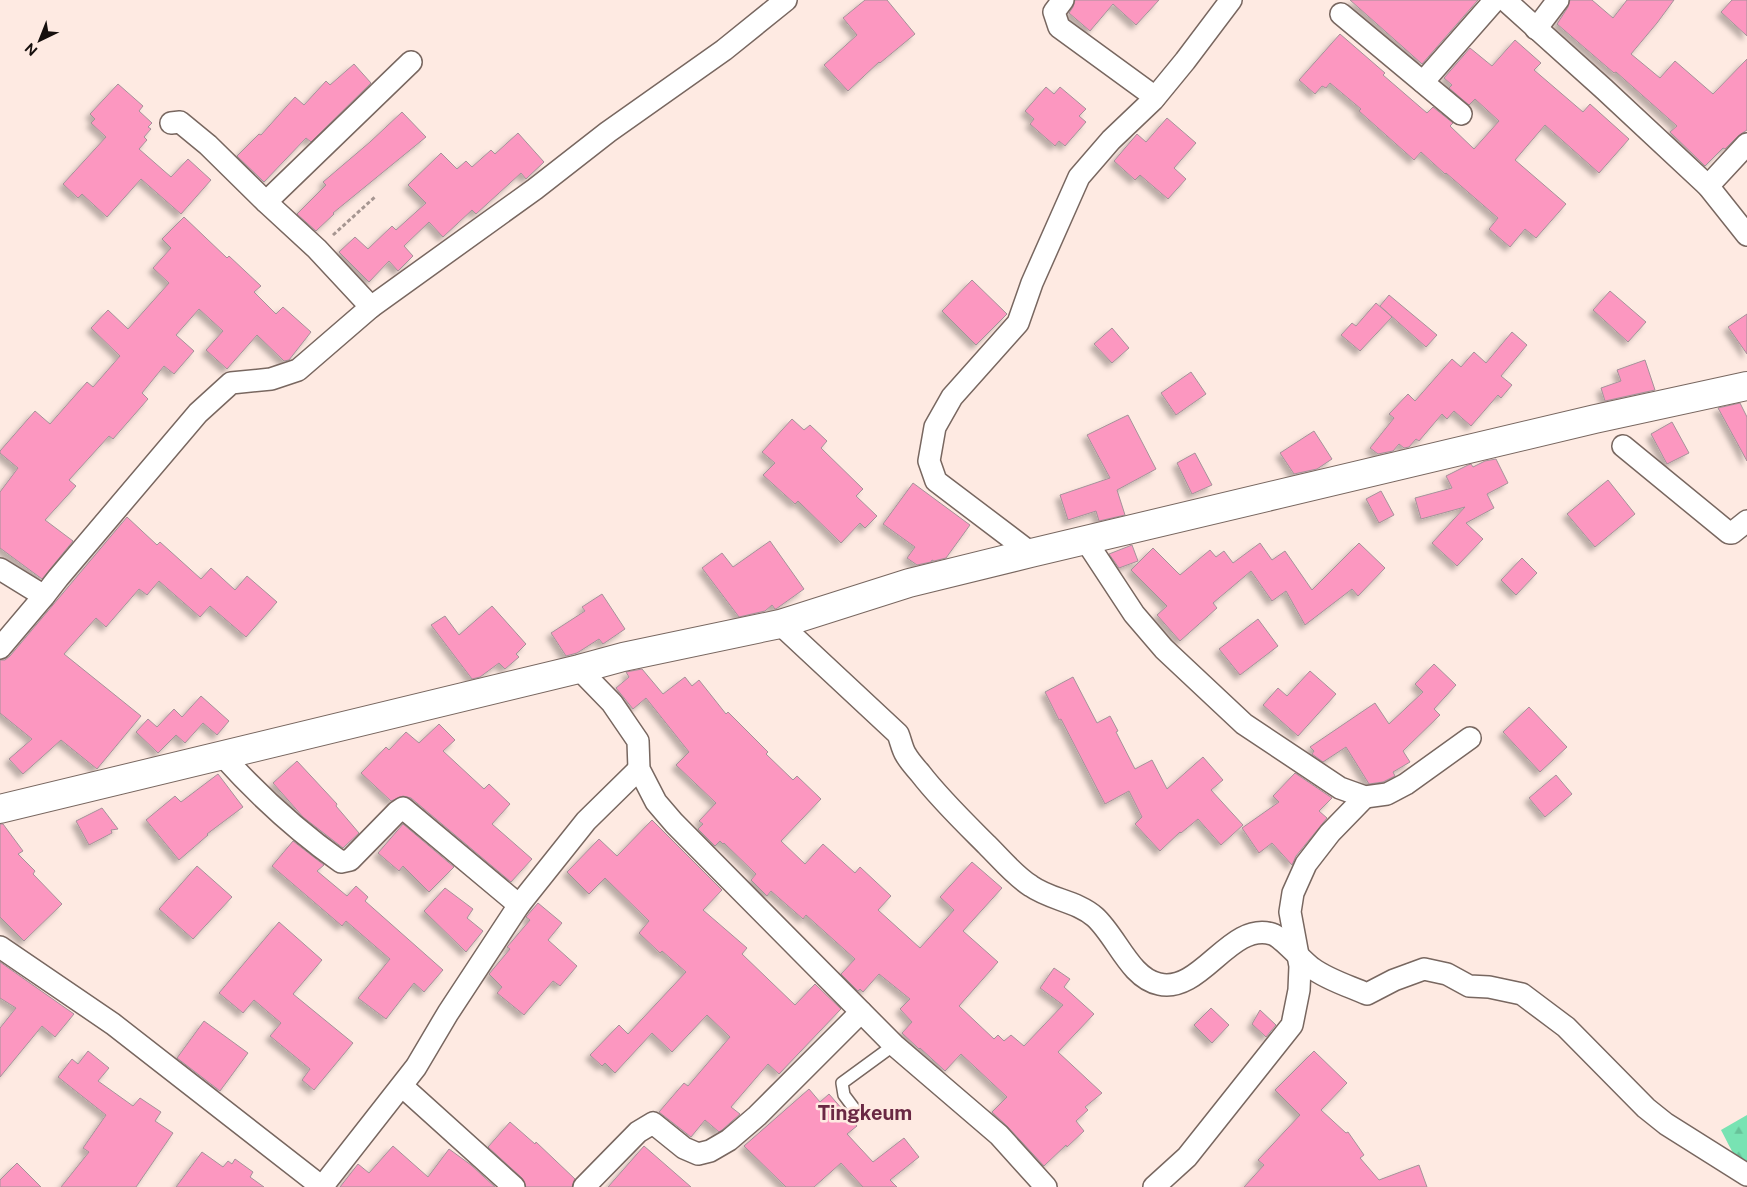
<svg xmlns="http://www.w3.org/2000/svg" width="1747" height="1187" font-family="'Public Sans',sans-serif">
	<style>
		.forest { fill: url(#forest-firs) }
		.building { fill: #fc97c0; stroke: #a59299; filter: url(#shadow) }
		.lines { fill: none; stroke-linecap: round; stroke-linejoin: round }
		.service-casing { stroke: #786760; stroke-width: 14 }
		.minor-casing { stroke: #786760; stroke-width: 24 }
		.tertiary-casing { stroke: #786760; stroke-width: 30 }
		.path { stroke: #a69691; stroke-width: 3; stroke-dasharray: 4 2.5; stroke-linecap: butt }
		.service { stroke: #fff; stroke-width: 11 }
		.minor { stroke: #fff; stroke-width: 21 }
		.tertiary { stroke: #fff; stroke-width: 28 }
		.labels { text-anchor: middle; dominant-baseline: central; stroke-width: 5; stroke-linejoin: round; paint-order: stroke }
		.quarter-label { font-size: 20px; font-weight: bold; fill: #6a2844; stroke: #feeae2 }
	</style>
	<defs>
		<pattern id="forest-firs" width="22" height="20" patternUnits="userSpaceOnUse" patternTransform="scale(1.25)"><rect width="22" height="20" fill="#78e3b3"/><path d="M5 1l3.5 6h-7zM16 11l3.5 6h-7z" fill="#67c299"/></pattern>
		<filter id="shadow"><feDropShadow dx="-4.5" dy="4.5" stdDeviation="2.5" flood-color="#0004"/></filter>
	</defs>
	<rect width="100%" height="100%" fill="#feeae2"/>
	<polygon class="forest" points="1747,1115 1747,1180 1721,1130"/>
	<g class="building">
		<polygon points="865,0 887,0 915,34 880,63 879,62 848,91 824,65 857,35 843,18"/>
		<polygon points="1075,0 1159,0 1136,25 1113,4 1090,31 1069,13 1073,7"/>
		<polygon points="1350,0 1478,0 1422,64"/>
		<polygon points="1570,0 1592,0 1613,18 1627,0 1674,0 1657,23 1631,54 1660,78 1675,61 1713,94 1747,59 1747,130 1738,136 1725,149 1723,148 1705,166 1670,132 1677,126 1616,72 1614,73 1557,24 1568,7"/>
		<polygon points="1732,0 1747,0 1747,36 1721,12"/>
		<polygon points="1340,34 1385,73 1383,75 1427,113 1433,107 1453,123 1450,126 1474,149 1499,121 1475,99 1469,105 1449,88 1452,85 1444,78 1470,48 1492,66 1515,40 1541,63 1534,70 1583,112 1590,104 1629,139 1599,173 1545,125 1515,160 1566,204 1536,238 1525,229 1510,247 1489,229 1498,218 1446,173 1445,174 1421,152 1414,160 1359,111 1361,109 1330,83 1326,88 1322,86 1315,94 1299,80"/>
		<polygon points="354,64 371,83 311,142 306,138 264,182 237,156 259,134 261,135 295,97 304,105 326,81 330,85"/>
		<polygon points="118,84 143,106 139,111 152,123 148,127 151,129 144,137 147,140 139,149 171,177 188,159 211,180 181,214 141,179 107,217 82,194 78,198 63,184 106,137 91,123 95,119 90,114"/>
		<polygon points="1046,87 1054,94 1060,87 1086,109 1079,116 1086,122 1065,146 1059,141 1055,146 1030,124 1034,119 1025,111"/>
		<polygon points="402,112 426,137 333,213 334,214 316,231 297,214 326,185 323,182 370,142"/>
		<polygon points="1167,118 1196,143 1174,168 1186,179 1168,199 1140,175 1135,180 1114,161 1137,134 1146,142"/>
		<polygon points="518,133 544,162 526,179 521,173 476,214 472,210 443,237 429,222 404,246 413,256 398,271 389,261 369,282 339,252 355,237 368,249 392,226 396,230 426,203 408,185 441,153 457,169 466,161 472,167 491,150 495,154"/>
		<polygon points="184,217 227,258 229,256 261,286 254,292 276,314 283,307 311,332 289,360 284,361 257,335 227,369 206,350 223,331 199,309 176,335 194,351 174,374 164,366 142,393 148,399 113,439 109,436 69,480 76,486 45,520 73,541 42,579 0,548 0,492 18,468 0,453 0,451 35,411 50,424 87,382 93,387 120,356 91,328 108,310 128,329 169,283 153,268 171,248 162,239"/>
		<polygon points="972,280 1007,314 976,345 942,311"/>
		<polygon points="1610,291 1646,322 1628,342 1593,310"/>
		<polygon points="1389,295 1437,335 1426,347 1380,306"/>
		<polygon points="1376,303 1392,317 1360,351 1341,335 1352,323 1356,326"/>
		<polygon points="1747,314 1747,354 1728,327"/>
		<polygon points="1112,328 1129,348 1112,363 1094,344"/>
		<polygon points="1512,332 1527,345 1501,376 1512,385 1501,398 1498,395 1471,426 1454,411 1447,419 1442,414 1419,441 1416,439 1409,447 1404,448 1399,444 1393,451 1378,454 1370,448 1394,418 1389,414 1408,394 1415,401 1452,359 1461,367 1474,352 1486,363"/>
		<polygon points="1645,360 1655,390 1605,401 1601,388 1621,381 1617,370"/>
		<polygon points="1191,372 1206,394 1176,415 1161,393"/>
		<polygon points="1740,403 1747,417 1747,461 1718,408"/>
		<polygon points="1128,415 1156,469 1117,490 1125,515 1099,521 1096,511 1068,520 1060,495 1110,478 1087,435"/>
		<polygon points="792,419 804,430 810,425 827,441 821,448 863,489 856,496 877,516 865,528 860,523 841,543 798,501 795,504 763,475 775,463 762,452"/>
		<polygon points="1672,422 1689,453 1667,464 1651,434"/>
		<polygon points="1314,431 1332,459 1317,469 1294,474 1280,453"/>
		<polygon points="1195,453 1212,485 1192,494 1177,463"/>
		<polygon points="1496,459 1508,483 1487,494 1494,508 1466,523 1483,539 1457,566 1432,543 1465,507 1421,519 1415,498 1452,488 1446,476 1468,465 1471,464 1473,467 1485,461"/>
		<polygon points="1608,480 1635,514 1595,547 1567,514"/>
		<polygon points="913,483 970,525 946,558 934,561 932,560 931,562 917,565 907,558 915,547 883,524"/>
		<polygon points="1381,491 1394,515 1379,523 1366,499"/>
		<polygon points="127,517 157,545 160,542 201,579 211,568 235,590 247,576 277,602 246,637 210,606 200,617 159,581 147,595 139,589 106,627 96,618 64,654 141,716 97,769 61,740 23,774 9,759 32,739 0,713 0,660 5,660 10,656"/>
		<polygon points="770,541 804,589 776,609 775,609 772,605 765,611 739,617 702,568 722,553 733,567"/>
		<polygon points="1260,543 1272,560 1285,551 1312,590 1359,543 1385,568 1358,596 1352,589 1305,625 1286,591 1272,601 1251,571 1213,603 1217,608 1180,641 1157,615 1167,606 1131,570 1153,548 1180,575 1210,550 1216,557 1224,551 1233,563"/>
		<polygon points="1132,545 1138,561 1119,568 1109,554"/>
		<polygon points="1522,558 1537,573 1516,595 1501,580"/>
		<polygon points="602,594 625,629 603,644 599,639 577,653 566,656 551,633 585,611 582,607"/>
		<polygon points="492,606 526,644 516,654 519,657 505,669 499,663 480,677 472,679 431,625 445,616 459,635"/>
		<polygon points="1258,619 1278,646 1240,675 1219,649"/>
		<polygon points="1434,664 1456,685 1434,709 1440,715 1403,751 1410,762 1393,772 1395,776 1383,782 1369,784 1346,747 1323,762 1312,754 1314,751 1310,747 1375,703 1389,724 1423,692 1415,684"/>
		<polygon points="642,669 663,694 685,677 692,686 699,680 726,714 728,712 768,752 766,754 793,780 797,776 821,799 781,841 805,864 823,844 855,873 860,867 891,896 878,910 920,948 954,910 940,897 972,862 1002,888 963,931 998,962 959,1006 994,1039 998,1035 1004,1041 1011,1035 1024,1046 1063,1005 1040,988 1054,968 1070,979 1064,987 1094,1014 1058,1052 1102,1093 1085,1107 1088,1110 1076,1121 1084,1131 1067,1147 1066,1145 1044,1166 1008,1127 992,1112 1007,1097 961,1054 945,1071 920,1048 919,1049 902,1033 912,1022 900,1009 910,999 879,974 863,992 860,989 858,991 841,974 855,959 806,915 803,919 771,891 767,896 751,880 756,874 724,843 723,844 720,841 715,846 698,829 703,824 699,821 716,803 676,765 689,752 646,698 633,709 616,688 629,677 626,672"/>
		<polygon points="1310,671 1336,694 1298,736 1263,705 1278,688 1287,696"/>
		<polygon points="1073,677 1097,723 1110,716 1118,731 1116,732 1135,769 1152,760 1167,789 1203,757 1223,780 1211,790 1243,825 1221,845 1198,819 1181,833 1180,832 1160,851 1135,824 1142,817 1129,791 1105,804 1061,719 1059,720 1045,692"/>
		<polygon points="201,696 229,721 217,735 203,723 185,743 176,735 158,753 136,732 148,719 157,727 174,709 182,717"/>
		<polygon points="1529,707 1567,747 1540,772 1503,732"/>
		<polygon points="439,724 455,740 443,751 484,789 489,784 510,804 492,824 532,859 511,882 411,798 403,796 391,801 361,773 386,747 389,750 406,732 419,743"/>
		<polygon points="297,761 337,804 336,806 359,833 343,848 303,817 273,783"/>
		<polygon points="1295,773 1332,798 1319,811 1327,818 1296,856 1292,865 1272,843 1259,853 1242,828 1279,802 1273,796"/>
		<polygon points="218,774 243,807 207,834 208,835 179,860 146,820 175,796 181,802"/>
		<polygon points="1556,775 1572,794 1545,817 1529,798"/>
		<polygon points="102,808 118,829 111,830 112,833 89,845 76,821"/>
		<polygon points="652,820 722,890 703,910 747,948 742,954 795,1005 815,984 841,1009 779,1074 768,1064 731,1107 740,1114 722,1130 719,1132 705,1120 691,1137 659,1112 684,1083 688,1086 730,1037 707,1015 672,1052 652,1033 615,1073 605,1063 602,1066 590,1055 619,1025 628,1034 686,972 662,951 660,953 639,933 649,921 605,878 589,894 567,872 599,839 617,856"/>
		<polygon points="0,824 3,824 23,851 18,854 35,871 33,874 62,904 24,941 0,917"/>
		<polygon points="403,824 454,867 429,892 403,866 399,871 378,853"/>
		<polygon points="293,841 324,865 317,871 347,896 356,886 368,897 365,901 443,970 424,992 414,983 386,1019 358,998 390,959 346,921 342,926 272,866"/>
		<polygon points="197,866 232,897 193,939 159,909"/>
		<polygon points="445,888 473,909 467,918 483,931 466,952 424,911"/>
		<polygon points="538,903 562,923 548,940 577,966 560,986 553,981 524,1015 497,993 502,987 489,974 510,949 507,947 530,920 526,917"/>
		<polygon points="279,922 322,960 293,994 353,1043 314,1090 302,1080 310,1069 270,1036 281,1023 254,1000 243,1013 219,993"/>
		<polygon points="0,962 74,1014 55,1037 42,1026 0,1077 0,1028 16,1008 0,998"/>
		<polygon points="1211,1008 1229,1025 1212,1043 1194,1025"/>
		<polygon points="1260,1010 1276,1025 1266,1037 1252,1024"/>
		<polygon points="204,1021 248,1053 220,1091 177,1058"/>
		<polygon points="88,1051 109,1068 98,1081 133,1106 140,1098 161,1112 155,1121 173,1133 136,1187 61,1187 89,1152 83,1148 106,1115 58,1077 72,1059 78,1064"/>
		<polygon points="1314,1051 1347,1083 1321,1110 1346,1133 1348,1132 1364,1155 1360,1158 1379,1180 1419,1165 1427,1187 1244,1187 1264,1165 1258,1160 1300,1115 1275,1090"/>
		<polygon points="809,1089 820,1102 829,1094 857,1126 847,1134 873,1162 904,1138 919,1157 890,1180 897,1187 863,1187 841,1163 814,1187 786,1187 744,1146"/>
		<polygon points="510,1122 535,1144 536,1142 575,1179 572,1187 526,1187 522,1178 488,1147"/>
		<polygon points="393,1146 428,1177 449,1149 471,1165 495,1187 340,1187 358,1164 369,1173"/>
		<polygon points="644,1146 691,1187 608,1187"/>
		<polygon points="202,1152 223,1167 228,1161 232,1164 235,1159 253,1172 250,1177 264,1187 176,1187"/>
		<polygon points="17,1163 41,1187 0,1187 0,1180"/>
	</g>
	<g class="lines">
		<g class="service-casing">
			<polyline id="service" points="859,1115 844,1095 842,1083 894,1045"/>
		</g>
		<g class="minor-casing">
			<g id="minor">
				<polyline points="1063,0 1054,12 1059,27 1155,97"/>
				<polyline points="1505,0 1604,89 1708,186 1747,235"/>
				<polyline points="1341,14 1461,114"/>
				<polyline points="1536,29 1558,0"/>
				<polyline points="1423,82 1495,0"/>
				<polyline points="171,123 180,122 208,145 266,202 317,249 371,307"/>
				<polyline points="1708,186 1747,144"/>
				<polyline points="266,202 411,62"/>
				<polyline points="1623,446 1729,533 1732,533 1747,521"/>
				<polyline points="1086,541 1134,614 1164,649 1244,724 1340,788 1365,797 1387,794 1406,784 1470,738"/>
				<polyline points="1031,553 936,481 929,461 935,427 952,397 1018,323 1032,283 1079,177 1111,140 1153,100 1185,61 1231,0"/>
				<polyline points="0,569 44,596"/>
				<path d="M780 624 898 734C901 741 902 749 906 755 910 762 915 767 920 773 940 799 964 822 987 845 1001 859 1015 876 1031 886 1051 900 1077 901 1095 917 1117 937 1130 978 1159 984 1201 994 1230 921 1272 934 1282 937 1302 961 1312 968 1328 980 1349 986 1367 994L1394 980 1424 969 1447 974 1469 986 1489 987 1522 994 1566 1027 1646 1108 1666 1124 1747 1175"/>
				<polyline points="0,648 44,596 58,578 198,413 231,383 271,379 298,370 371,307 535,189 608,132 724,50 786,0"/>
				<polyline points="579,669 612,703 638,741 639,769 656,802 674,823 894,1045 999,1135 1046,1187"/>
				<path d="M222 755C258 795 297 831 341 862L350 860 397 812 403 808 519 905"/>
				<polyline points="0,947 113,1024 322,1187"/>
				<polyline points="402,1086 514,1187"/>
				<polyline points="322,1187 416,1067 448,1013 519,905 586,821 639,769"/>
				<polyline points="584,1187 638,1132 653,1123 684,1148 698,1154 710,1151 729,1140 757,1116 861,1012"/>
				<polyline points="1154,1187 1187,1157 1292,1025 1299,990 1300,966 1290,912 1293,893 1306,864 1330,833 1365,797"/>
			</g>
		</g>
		<g class="tertiary-casing">
			<polyline id="tertiary" points="0,809 579,669 623,657 780,624 909,583 1031,553 1595,419 1747,386"/>
		</g>
		<polyline class="path" points="333,235 376,196"/>
		<use href="#service" class="service"/>
		<use href="#minor" class="minor"/>
		<use href="#tertiary" class="tertiary"/>
	</g>
	<g class="labels">
		<g class="quarter-label">
			<text x="865" y="1113">Tingkeum</text>
		</g>
	</g>
	<g transform="translate(40 40) rotate(223)" stroke="#feeae2" stroke-width="4" paint-order="stroke">
	<path d="M0-4L9 19L0 12L-9 19Z" fill="#160f0d"/>
	<text y="-8" font-size="14" font-weight="bold" text-anchor="middle" fill="#160f0d">N</text>
	</g>
</svg>
